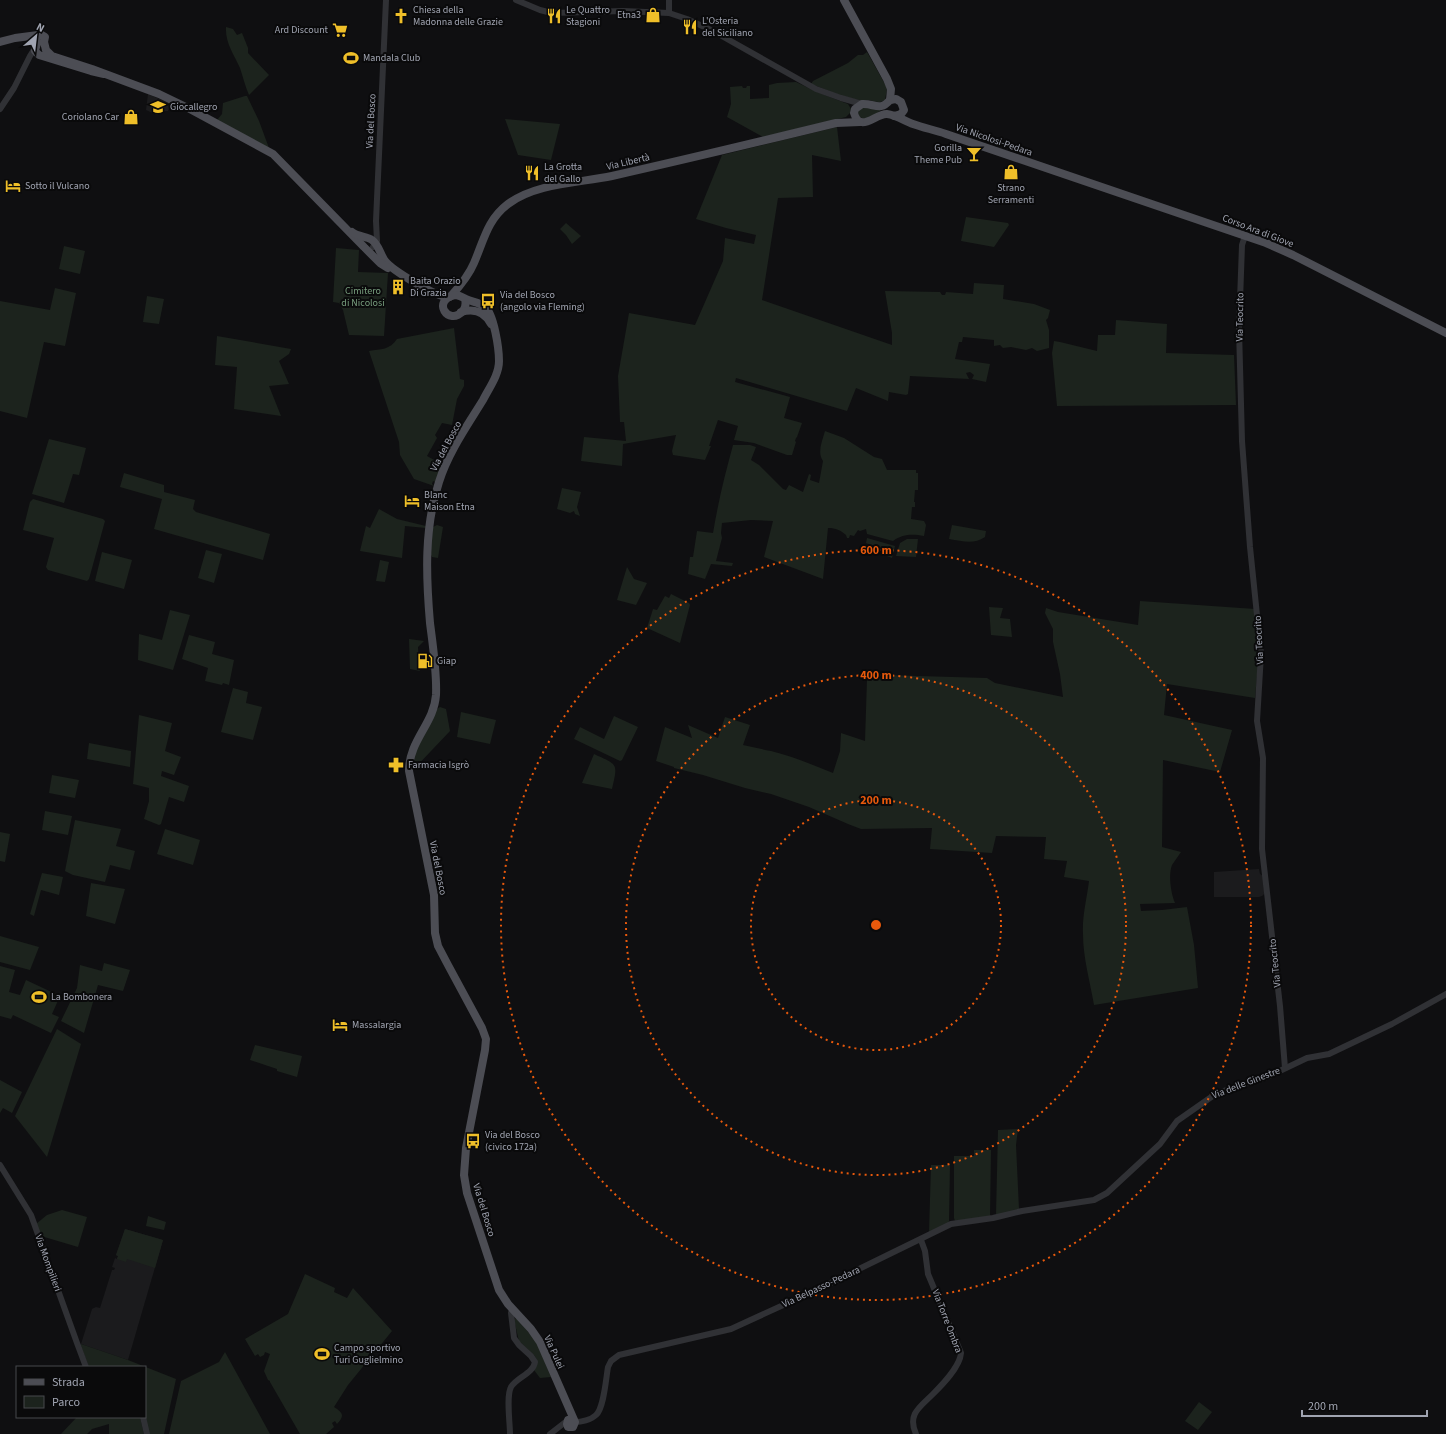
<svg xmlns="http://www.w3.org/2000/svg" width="1446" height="1434" font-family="'Source Sans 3',sans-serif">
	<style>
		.built { fill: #1b1b1d }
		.green { fill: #1c231d }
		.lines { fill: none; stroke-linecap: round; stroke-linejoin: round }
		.minor { stroke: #303135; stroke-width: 6 }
		.major { stroke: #4c4d54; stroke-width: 8 }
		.ring { fill: none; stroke: #e8590c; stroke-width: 2; stroke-dasharray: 2 4 }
		.labels { text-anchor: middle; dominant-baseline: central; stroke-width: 4; stroke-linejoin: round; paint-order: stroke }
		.poi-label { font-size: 10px; fill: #a0a4b1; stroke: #0a0a0b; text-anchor: start }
		.street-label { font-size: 10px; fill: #a0a4b1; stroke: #0a0a0b }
		.park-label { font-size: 10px; fill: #779d7d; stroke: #0a0a0b }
		.centre { fill: #e8590c; stroke: #0a0a0b; stroke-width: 2 }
		.ring-label { font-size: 12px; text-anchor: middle; font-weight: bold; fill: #e8590c; stroke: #0a0a0b; stroke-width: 4; stroke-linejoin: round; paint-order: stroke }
	</style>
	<rect width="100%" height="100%" fill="#0f0f11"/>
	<g class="built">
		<polygon points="148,94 171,104 168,111 162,111 157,115 146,110"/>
		<polygon points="1259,869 1260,874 1263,876 1265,893 1262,896 1259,897 1214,897 1214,872"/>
		<polygon points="125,1229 163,1240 128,1360 81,1344 92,1309 96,1307 100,1308 112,1270 114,1270 115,1268 112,1267 115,1258 117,1259 118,1256 116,1255"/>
	</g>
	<g class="green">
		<path d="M226 27 233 29 237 35 242 33 248 48V53L269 75 249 95C245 86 243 77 240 68 234 54 225 43 226 27Z"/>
		<path d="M867 52 886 86 887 89 885 100C878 104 875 101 868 100 865 100 862 101 859 100 843 97 827 90 811 84L813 81 848 63 858 55H863Z"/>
		<polygon points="796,82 817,92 848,104 851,109 850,113 846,117 763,137 727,117 731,104 730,87 742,86 743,88 746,88 747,86 750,86 750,99 769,98 769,85 777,83"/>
		<polygon points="245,96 247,96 259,121 269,148 217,120 222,114 223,103"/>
		<polygon points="861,107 880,110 880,111 868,120 859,117 858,112"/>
		<polygon points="505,119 560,124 551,160 518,155"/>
		<polygon points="837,127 841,161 812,155 813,197 778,198 762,300 892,345 892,333 885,291 940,292 942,295 945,295 946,292 973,294 974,283 1004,285 1003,299 1034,304 1050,310 1048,318 1046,320 1049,330 1049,348 1037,351 1032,348 1026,350 1011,347 1003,348 1000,345 994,346 994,340 963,337 962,342 959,342 955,359 990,364 986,382 972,379 974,375 970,372 966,373 969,379 910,376 908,394 906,395 889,392 888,401 856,388 847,411 736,378 735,382 790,397 784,418 802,423 797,437 796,438 795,441 796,442 792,455 787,455 754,443 734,440 738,426 718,420 709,446 711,446 705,460 673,455 672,451 676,435 623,444 622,466 581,461 584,437 626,441 624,422 620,422 618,376 629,313 695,325 723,261 725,238 754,244 756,235 726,228 696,219 722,155"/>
		<polygon points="966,217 1008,223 1009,225 994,247 961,241"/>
		<polygon points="566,223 581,236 572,244 566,235 560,229"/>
		<polygon points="64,246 85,251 80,274 59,269"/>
		<polygon points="336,248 359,250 358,272 388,273 384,336 349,335 343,310 339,303 333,302"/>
		<polygon points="55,288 76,293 65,346 44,342 27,418 0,411 0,301 50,310"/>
		<polygon points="147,296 164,299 159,324 143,322"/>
		<polygon points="1116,320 1167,324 1166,353 1234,355 1236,405 1057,406 1052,353 1054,341 1060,342 1097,351 1098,335 1115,335"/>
		<path d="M454 328 460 379 464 380V386L457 399 452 425 442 423 435 435 437 438 427 456 443 465 435 482 433 481 432 484 434 486 414 479 400 455 399 442 369 351C381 349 390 350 397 339Z"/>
		<polygon points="217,336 291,349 289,354 279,361 289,384 269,386 281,416 234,409 237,367 215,365"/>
		<path d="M825 431 844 438 874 457 882 459 887 470H916V473H918V490H915L914 502H915V507H912L911 519 924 521 926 525 924 536C912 534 903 534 893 541L867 534 866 529 860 531 858 530 854 536 850 535 849 538H847L846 535C840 530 836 528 828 528L823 579 764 557 773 521 751 520 722 523 721 533 722 538 716 561 733 563 732 566 711 564 705 579 688 574 690 557H693L697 531 713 533C718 503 725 474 733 445H750L756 447 751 460 759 465 783 489 786 490 789 485 803 492 809 474 811 475 810 480 819 483 823 461C817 452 822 442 825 431Z"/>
		<polygon points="49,439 86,448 79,475 73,474 64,503 32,494"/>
		<polygon points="124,473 164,485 164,492 195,500 193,509 196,512 270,534 263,560 154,529 162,499 120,487"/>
		<polygon points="562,488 581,492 577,507 580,516 575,514 574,511 570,513 557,509"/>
		<polygon points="33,499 103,519 105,521 89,579 87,581 48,570 46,567 54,538 23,530 30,502"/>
		<polygon points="379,509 397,519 426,526 426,528 405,526 402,558 360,551 366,526 370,528"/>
		<polygon points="437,525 443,527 438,558 432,557 430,553 433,527"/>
		<path d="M952 525 986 531 985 537C973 545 963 541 949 539Z"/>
		<polygon points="867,538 895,546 892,558 887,556 881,549 866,543"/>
		<polygon points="907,539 918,539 916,557 896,556 900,543"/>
		<polygon points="206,550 222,554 214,583 198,578"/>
		<polygon points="102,552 132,560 124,589 95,581"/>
		<polygon points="380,560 389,562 385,582 376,581"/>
		<polygon points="627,567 634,579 647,583 636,605 617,600"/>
		<polygon points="671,594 689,603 690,605 680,643 647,628 653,609 657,610 665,596 669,598"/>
		<path d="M1140 601 1255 609 1259 653 1255 698 1167 684 1164 715 1232 730 1220 772 1163 760 1162 847 1181 852C1178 856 1175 861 1172 865 1168 875 1171 894 1175 903L1140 904 1141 911 1162 910 1187 907 1194 945 1198 988 1094 1005C1090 981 1083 958 1083 934 1082 916 1087 898 1089 881L1064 877 1067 861 1044 859 1046 837 996 836 992 853 930 849 932 828 861 829 848 824 809 807 771 794 745 788 703 775 674 768V767L656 761 665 727 692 738 688 725 718 738 725 717 750 725 743 745C752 747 761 749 771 751 792 756 813 765 833 773L840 751 841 733 865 741 867 679 874 676 884 675 987 678 995 683 1063 697 1060 674 1053 642V629L1045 613 1046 608 1058 612 1138 625Z"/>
		<polygon points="989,607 1003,608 1000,618 1010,619 1012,637 991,635"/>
		<polygon points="170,610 190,615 173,670 138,660 139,634 162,640"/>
		<polygon points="189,635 215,642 212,654 234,660 229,685 223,683 222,685 205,681 208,668 182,659"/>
		<polygon points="409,639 424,641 418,647 419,667 418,668 420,671 410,669"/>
		<polygon points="233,688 248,692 246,703 262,707 253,740 221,732"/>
		<polygon points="440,707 446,709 450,731 413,770 416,751 437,709"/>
		<polygon points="461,712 496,720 490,744 457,737"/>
		<polygon points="139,715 172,723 165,751 181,757 174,775 162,771 161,776 189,786 184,802 169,797 161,824 159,825 144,819 149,801 149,788 133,784"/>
		<polygon points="614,716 638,727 622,760 620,761 574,739 580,727 604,739"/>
		<polygon points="89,743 131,751 130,767 87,759"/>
		<path d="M594 754C618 765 618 763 612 789L582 783Z"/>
		<polygon points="52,775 79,780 75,798 49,793"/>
		<polygon points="45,811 72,816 68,835 42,830"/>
		<polygon points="75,820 121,829 116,846 135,851 130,870 110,865 105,882 73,875 65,871"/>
		<polygon points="165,829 200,840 193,865 157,854"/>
		<polygon points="0,832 10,834 5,862 0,861"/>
		<polygon points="42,873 63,877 59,895 41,890 34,916 30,914"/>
		<polygon points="91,883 125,889 115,924 86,916"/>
		<polygon points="0,936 39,947 30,970 0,962"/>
		<polygon points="104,963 130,970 123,991 98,985 84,1033 61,1021 77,988 80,965 102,971"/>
		<polygon points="0,966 15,970 9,992 20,995 26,980 60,996 52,1014 59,1017 51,1033 13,1015 11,1019 0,1016"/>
		<polygon points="57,1029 81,1044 47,1157 15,1116"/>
		<polygon points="255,1045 302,1056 297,1077 277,1071 277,1069 250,1060"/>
		<polygon points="0,1080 22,1092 12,1113 3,1108 0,1113"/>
		<polygon points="1018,1129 1016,1145 1019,1209 1018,1210 997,1215 996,1214 998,1130"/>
		<polygon points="974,1150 991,1150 990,1217 955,1221 954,1218 954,1156 974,1156"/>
		<polygon points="931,1165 950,1165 949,1221 948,1224 929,1233"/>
		<polygon points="62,1210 87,1217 78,1247 41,1236 36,1224 47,1215"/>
		<polygon points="148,1216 166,1222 164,1230 146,1226"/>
		<polygon points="125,1229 163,1240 155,1268 127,1259 126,1262 117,1259 118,1256 116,1255"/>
		<path d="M305 1274 335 1288 334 1292 347 1298 353 1288 392 1331 348 1385 334 1407C343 1413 345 1415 337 1424L335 1421 332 1423 334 1427 326 1434H300L270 1382V1381L268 1380 264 1371 270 1354 265 1352 264 1355 260 1357 258 1354 255 1356 245 1339 288 1314Z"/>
		<polygon points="516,1318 536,1341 551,1377 540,1378 534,1370 537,1360 534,1355 519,1341 514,1320"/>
		<polygon points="81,1344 128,1360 176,1379 164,1434 149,1434 145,1417 145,1367 89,1367 81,1346"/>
		<polygon points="225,1352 270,1434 169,1434 181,1381 219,1362"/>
		<polygon points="1199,1402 1212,1412 1198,1430 1185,1421"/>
		<polygon points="77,1417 140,1417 144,1434 109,1434 109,1424 92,1429 87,1434 61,1434"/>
	</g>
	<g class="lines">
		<g class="minor">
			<polyline points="516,0 540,10 552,13 623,11 669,13 687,19 713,31 816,89 841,98 862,104"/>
			<polyline points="669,0 669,13"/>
			<polyline points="0,109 14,88 30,56 35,48"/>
			<polyline points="1245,236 1242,245 1239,329 1242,441 1250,547 1261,654 1257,721 1263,758 1262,849 1280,1006 1285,1068"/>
			<polyline points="373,247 377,241 376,221 386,0"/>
			<polyline points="0,1165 31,1215 77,1343 86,1367"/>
			<polyline points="143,1417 147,1434"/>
			<path d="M575 1422C581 1422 591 1420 596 1415 604 1408 606 1378 608 1367L611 1361 619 1355 731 1329 814 1291 951 1224 993 1218 1022 1211 1094 1200 1107 1193 1160 1144 1177 1121 1217 1093 1267 1077 1307 1058 1329 1054 1392 1024 1446 994"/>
			<path d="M510 1434C510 1423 506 1396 511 1387 517 1377 533 1374 535 1362L531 1356 519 1345 514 1338 511 1313 512 1309"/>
			<polyline points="550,1434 568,1420"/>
			<path d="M916 1434C907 1414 920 1407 933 1394 942 1385 960 1367 961 1353L928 1274 925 1251 921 1240"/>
		</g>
		<g class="major">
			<polyline points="844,0 887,79 891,89 890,100"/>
			<polyline points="0,42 15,38 38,35"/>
			<polyline points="104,74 91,71 39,55 35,51 37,43 36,37 40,34 45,37 44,42 46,50 52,56 92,69 159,94 188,108 273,154 364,247"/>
			<path d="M894 116 901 114 904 110 901 102 896 99 890 100C880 112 874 103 862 104L855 109 854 113C860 134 876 113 887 114 896 115 905 121 913 124 924 128 935 130 946 134L1266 243 1293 255 1446 333"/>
			<path d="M352 232C358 237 367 236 372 240 379 245 380 254 385 261 392 270 437 298 449 297"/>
			<polyline points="366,249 380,263 388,268"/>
			<path d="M451 296C460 286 469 275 474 263 484 240 487 220 508 204 536 183 579 183 612 176 687 159 762 141 836 123L860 122"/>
			<path d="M465 299C466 303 466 307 463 311 448 327 431 300 455 295 459 295 462 297 466 299 472 302 479 302 485 307 494 314 499 349 499 361 499 375 489 388 483 400 467 426 448 453 439 482 424 528 426 576 430 623 433 647 437 672 436 695 434 724 409 740 409 771L434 895 435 933 438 946 448 965 482 1028 486 1039 485 1050 466 1148 464 1175 467 1193 499 1290 508 1304 531 1329 540 1342 575 1422 573 1427H568L567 1424 568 1420 572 1419 574 1421"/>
			<path d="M461 312C474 308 485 312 491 324"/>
		</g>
	</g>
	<g class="ring">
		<circle cx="876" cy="925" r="125"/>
		<circle cx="876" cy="925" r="250"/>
		<circle cx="876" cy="925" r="375"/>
	</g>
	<defs>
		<g id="shop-bare" transform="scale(1.2)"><path d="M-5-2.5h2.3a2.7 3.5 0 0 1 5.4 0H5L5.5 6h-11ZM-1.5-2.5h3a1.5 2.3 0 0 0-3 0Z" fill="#efbf29" stroke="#0a0a0b" stroke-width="2.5" paint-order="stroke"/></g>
		<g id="church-bare" transform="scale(1.2)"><path d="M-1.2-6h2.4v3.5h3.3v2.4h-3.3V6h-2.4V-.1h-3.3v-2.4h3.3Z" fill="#efbf29" stroke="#0a0a0b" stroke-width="2.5" paint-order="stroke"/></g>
		<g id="restaurant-bare" transform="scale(1.2)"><path d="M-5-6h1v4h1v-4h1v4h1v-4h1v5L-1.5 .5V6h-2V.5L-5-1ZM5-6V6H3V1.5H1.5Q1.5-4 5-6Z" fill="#efbf29" stroke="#0a0a0b" stroke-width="2.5" paint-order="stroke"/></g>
		<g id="supermarket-bare" transform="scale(1.2)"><path d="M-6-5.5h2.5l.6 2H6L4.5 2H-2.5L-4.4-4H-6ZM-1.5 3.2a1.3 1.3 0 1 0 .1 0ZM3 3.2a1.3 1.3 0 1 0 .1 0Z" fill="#efbf29" stroke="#0a0a0b" stroke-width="2.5" paint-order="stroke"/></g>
		<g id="stadium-bare" transform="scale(1.2)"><path d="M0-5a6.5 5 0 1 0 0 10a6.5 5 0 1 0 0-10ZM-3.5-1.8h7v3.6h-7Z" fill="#efbf29" stroke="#0a0a0b" stroke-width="2.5" paint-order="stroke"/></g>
		<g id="school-bare" transform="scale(1.2)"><path d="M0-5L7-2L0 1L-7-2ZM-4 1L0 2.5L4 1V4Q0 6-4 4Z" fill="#efbf29" stroke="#0a0a0b" stroke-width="2.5" paint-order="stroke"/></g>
		<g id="bar-bare" transform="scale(1.2)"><path d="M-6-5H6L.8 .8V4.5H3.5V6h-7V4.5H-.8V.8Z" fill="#efbf29" stroke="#0a0a0b" stroke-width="2.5" paint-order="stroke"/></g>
		<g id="hotel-bare" transform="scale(1.2)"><path d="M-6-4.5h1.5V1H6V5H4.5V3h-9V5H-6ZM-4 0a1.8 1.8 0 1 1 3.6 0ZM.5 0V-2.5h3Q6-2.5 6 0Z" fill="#efbf29" stroke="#0a0a0b" stroke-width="2.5" paint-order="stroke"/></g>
		<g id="building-bare" transform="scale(1.2)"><path d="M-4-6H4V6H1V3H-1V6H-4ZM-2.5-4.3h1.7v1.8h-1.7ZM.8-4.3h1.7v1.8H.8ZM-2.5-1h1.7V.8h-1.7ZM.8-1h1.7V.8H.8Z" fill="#efbf29" stroke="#0a0a0b" stroke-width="2.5" paint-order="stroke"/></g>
		<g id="bus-bare" transform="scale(1.2)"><path d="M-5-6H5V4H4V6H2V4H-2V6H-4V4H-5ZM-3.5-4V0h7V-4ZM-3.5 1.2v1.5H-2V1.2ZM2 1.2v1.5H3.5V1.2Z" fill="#efbf29" stroke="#0a0a0b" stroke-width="2.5" paint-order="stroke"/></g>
		<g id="fuel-bare" transform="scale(1.2)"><path d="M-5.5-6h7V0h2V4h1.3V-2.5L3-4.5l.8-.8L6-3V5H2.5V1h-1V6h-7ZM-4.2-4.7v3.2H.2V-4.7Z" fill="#efbf29" stroke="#0a0a0b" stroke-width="2.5" paint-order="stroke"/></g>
		<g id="pharmacy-bare" transform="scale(1.2)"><path d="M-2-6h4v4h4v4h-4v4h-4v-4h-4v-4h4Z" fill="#efbf29" stroke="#0a0a0b" stroke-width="2.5" paint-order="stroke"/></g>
	</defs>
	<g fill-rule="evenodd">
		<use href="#shop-bare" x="653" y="15"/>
		<use href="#church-bare" x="401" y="16"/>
		<use href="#restaurant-bare" x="554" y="16"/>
		<use href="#restaurant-bare" x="690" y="27"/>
		<use href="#supermarket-bare" x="340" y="30"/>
		<use href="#stadium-bare" x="351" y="58"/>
		<use href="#school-bare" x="158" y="107"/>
		<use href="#shop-bare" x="131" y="117"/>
		<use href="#bar-bare" x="974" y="154"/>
		<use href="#shop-bare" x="1011" y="172"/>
		<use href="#restaurant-bare" x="532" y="173"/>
		<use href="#hotel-bare" x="13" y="186"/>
		<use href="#building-bare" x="398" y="287"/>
		<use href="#bus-bare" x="488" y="301"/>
		<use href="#hotel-bare" x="412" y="501"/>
		<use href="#fuel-bare" x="425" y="661"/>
		<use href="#pharmacy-bare" x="396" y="765"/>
		<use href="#stadium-bare" x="39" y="997"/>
		<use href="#hotel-bare" x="340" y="1025"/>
		<use href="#bus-bare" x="473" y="1141"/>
		<use href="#stadium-bare" x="322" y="1354"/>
	</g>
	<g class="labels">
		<g class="poi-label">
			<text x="413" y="10">Chiesa della<tspan x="413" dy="12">Madonna delle Grazie</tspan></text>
			<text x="566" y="10">Le Quattro<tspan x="566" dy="12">Stagioni</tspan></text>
			<text x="641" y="15" text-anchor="end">Etna3</text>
			<text x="702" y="21">L'Osteria<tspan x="702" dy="12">del Siciliano</tspan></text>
			<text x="328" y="30" text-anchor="end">Ard Discount</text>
			<text x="363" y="58">Mandala Club</text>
			<text x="170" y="107">Giocallegro</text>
			<text x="119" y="117" text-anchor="end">Coriolano Car</text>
			<text x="962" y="148" text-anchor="end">Gorilla<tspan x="962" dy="12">Theme Pub</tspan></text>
			<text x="544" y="167">La Grotta<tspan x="544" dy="12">del Gallo</tspan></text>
			<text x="25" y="186">Sotto il Vulcano</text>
			<text x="1011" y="188" text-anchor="middle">Strano<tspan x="1011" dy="12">Serramenti</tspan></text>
			<text x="410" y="281">Baita Orazio<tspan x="410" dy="12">Di Grazia</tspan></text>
			<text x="500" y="295">Via del Bosco<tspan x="500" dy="12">(angolo via Fleming)</tspan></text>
			<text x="424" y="495">Blanc<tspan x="424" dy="12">Maison Etna</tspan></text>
			<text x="437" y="661">Giap</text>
			<text x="408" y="765">Farmacia Isgrò</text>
			<text x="51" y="997">La Bombonera</text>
			<text x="352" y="1025">Massalargia</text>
			<text x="485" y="1135">Via del Bosco<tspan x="485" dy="12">(civico 172a)</tspan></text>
			<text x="334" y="1348">Campo sportivo<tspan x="334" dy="12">Turi Guglielmino</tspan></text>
		</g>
		<g class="street-label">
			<text transform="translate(371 121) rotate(-87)">Via del Bosco</text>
			<text transform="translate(994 140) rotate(19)">Via Nicolosi-Pedara</text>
			<text transform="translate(628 162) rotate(-13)">Via Libertà</text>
			<text transform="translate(1258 231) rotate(21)">Corso Ara di Giove</text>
			<text transform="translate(1240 317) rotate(-89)">Via Teocrito</text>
			<text transform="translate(446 446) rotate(-62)">Via del Bosco</text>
			<text transform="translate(1259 640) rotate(-93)">Via Teocrito</text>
			<text transform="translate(438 868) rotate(79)">Via del Bosco</text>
			<text transform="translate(1275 963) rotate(-96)">Via Teocrito</text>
			<text transform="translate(1246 1083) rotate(-21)">Via delle Ginestre</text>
			<text transform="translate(484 1210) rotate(73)">Via del Bosco</text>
			<text transform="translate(48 1263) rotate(70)">Via Mompilieri</text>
			<text transform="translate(821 1287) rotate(-25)">Via Belpasso-Pedara</text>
			<text transform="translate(947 1321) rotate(69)">Via Torre Ombra</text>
			<text transform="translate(554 1352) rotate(66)">Via Pulei</text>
		</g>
		<g class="park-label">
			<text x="363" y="291">Cimitero<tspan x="363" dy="12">di Nicolosi</tspan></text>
		</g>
	</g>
	<circle cx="876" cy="925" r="6" class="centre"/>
	<g class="ring-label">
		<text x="876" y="554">600 m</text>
		<text x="876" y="679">400 m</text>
		<text x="876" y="804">200 m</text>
	</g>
	<rect x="16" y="1366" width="130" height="52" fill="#0a0a0b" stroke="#46484d"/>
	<rect x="24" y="1379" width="20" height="6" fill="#4c4d54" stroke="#46484d"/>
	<text x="52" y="1386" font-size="12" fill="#a0a4b1">Strada</text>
	<rect x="24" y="1396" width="20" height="12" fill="#1c231d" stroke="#46484d"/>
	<text x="52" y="1406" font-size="12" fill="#a0a4b1">Parco</text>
	<g transform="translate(36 36) rotate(28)" stroke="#0a0a0b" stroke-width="3" paint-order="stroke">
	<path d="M0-3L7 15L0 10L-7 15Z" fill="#a0a4b1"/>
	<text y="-6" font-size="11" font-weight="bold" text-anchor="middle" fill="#a0a4b1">N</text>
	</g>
	<path d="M1302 1410v6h125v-6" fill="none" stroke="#a0a4b1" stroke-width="2"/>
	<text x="1308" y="1410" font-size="12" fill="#a0a4b1" stroke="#0a0a0b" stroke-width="3" paint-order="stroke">200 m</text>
</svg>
